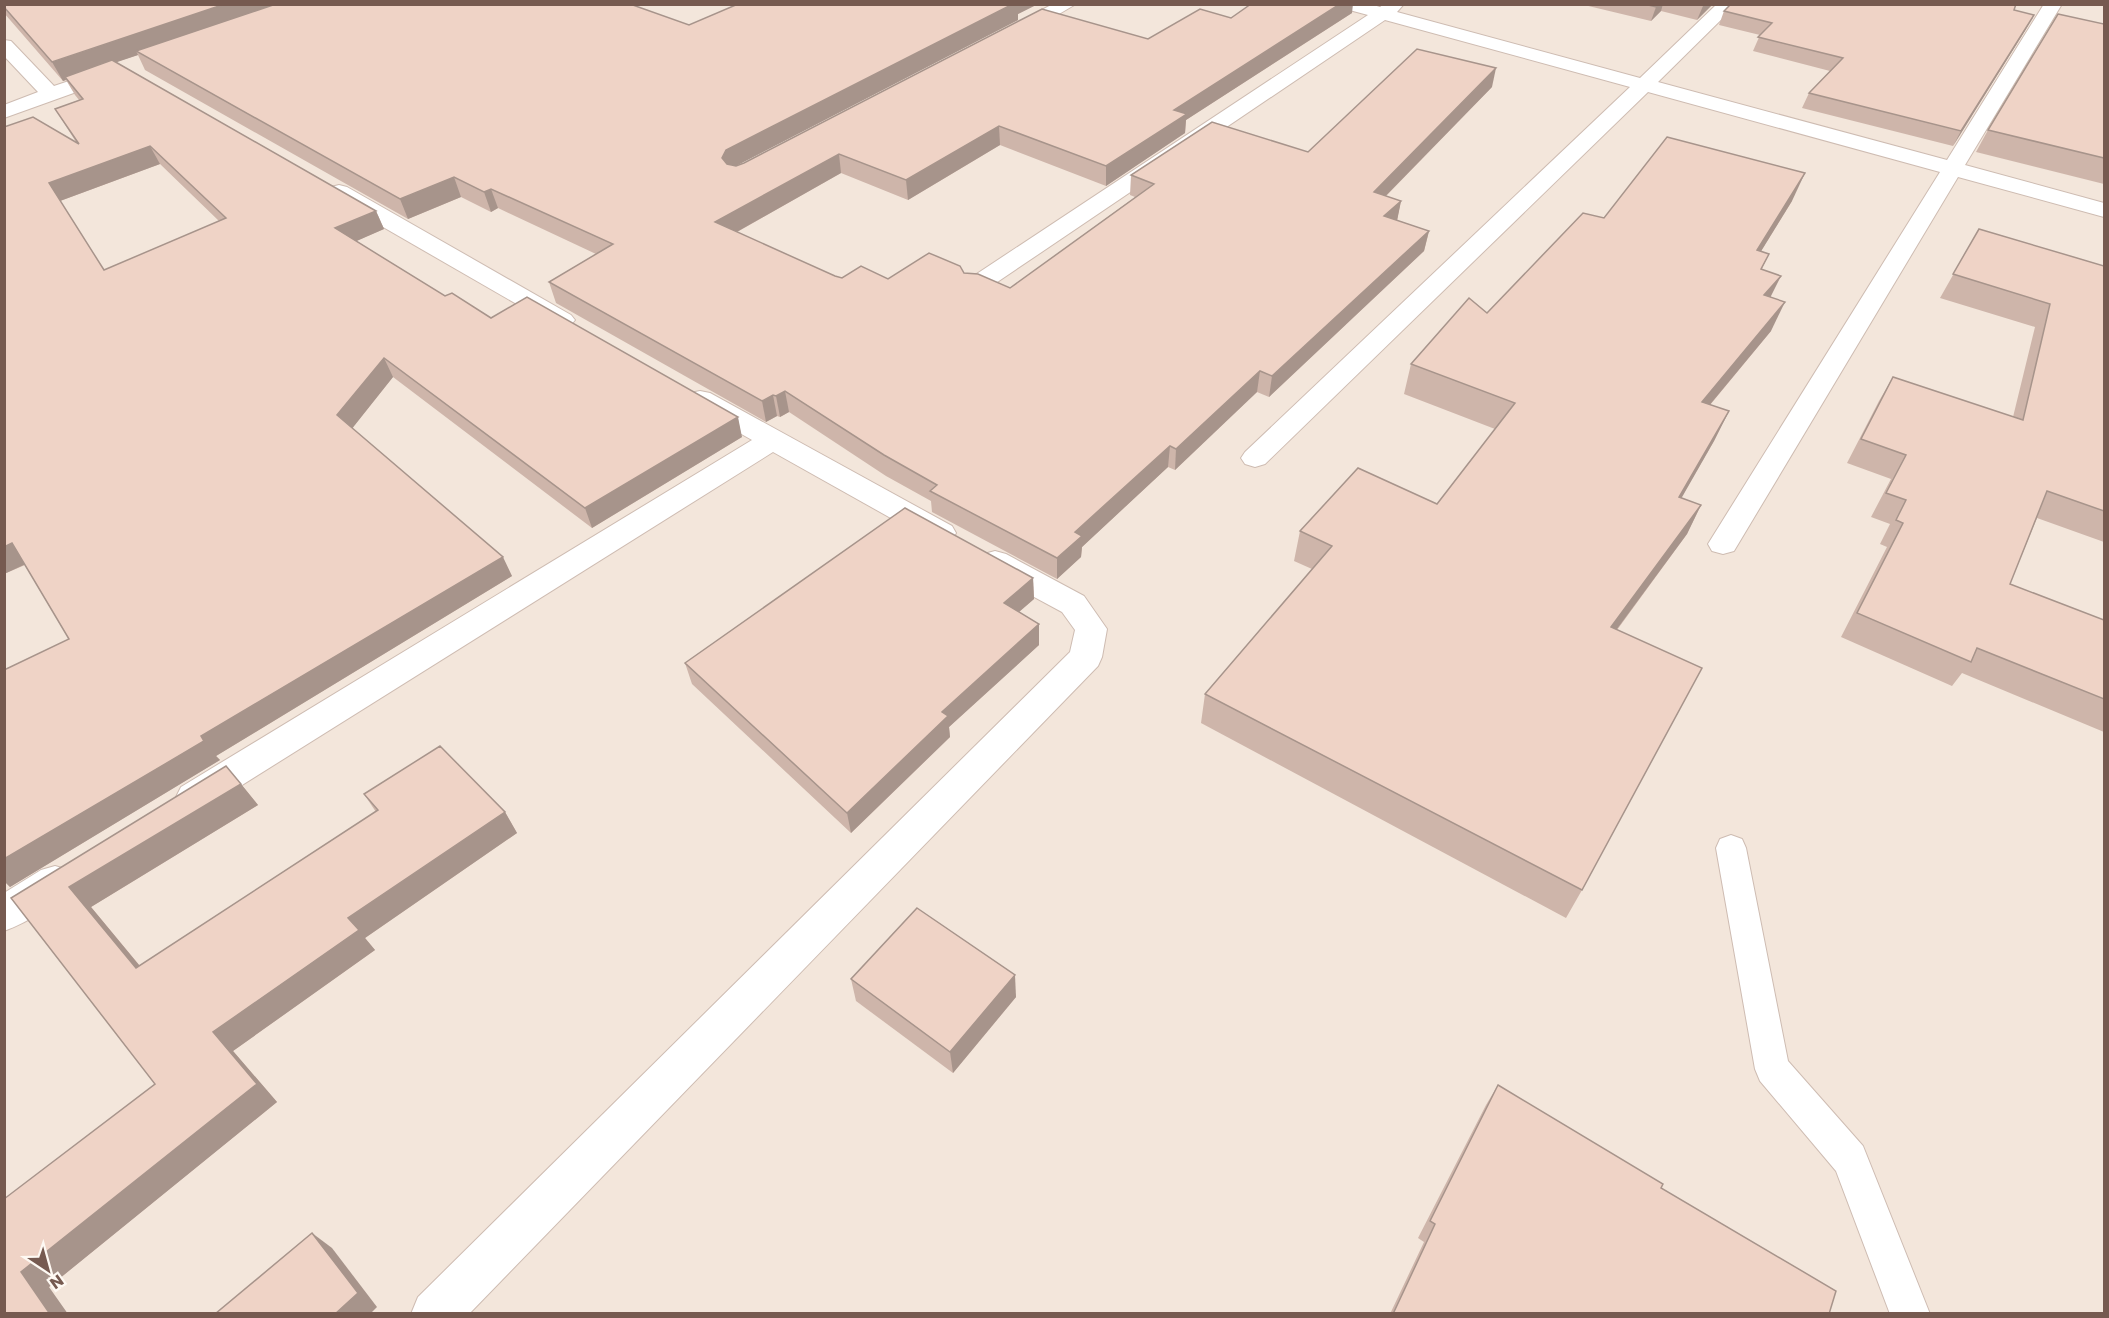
<svg xmlns="http://www.w3.org/2000/svg" width="2109" height="1318" font-family="Poppins,sans-serif">
	<style>
		.residential { fill: #f3e6db }
		.lines { fill: none; stroke-linecap: round; stroke-linejoin: round }
		.lane-casing { stroke: #cebcb2; stroke-width: 2 }
		.street-casing { stroke: #cebcb2; stroke-width: 2 }
		.lane { fill: #fff; fill-rule: evenodd }
		.street { fill: #fff; fill-rule: evenodd }
		.wall { fill: #ceb5aa; fill-rule: evenodd }
		.shaded-wall { fill: #a7948b }
		.building { fill: #efd3c6; stroke: #a7948b; stroke-width: 1.5; fill-rule: evenodd }
	</style>
	<rect width="100%" height="100%" fill="#fcf5ed"/>
	<rect class="residential" x="5" y="5" width="2099" height="1308"/>
	<g class="lines">
		<g class="lane-casing">
			<polygon id="lane" points="1731,835 1742,839 1746,848 1788,1061 1863,1146 1930,1314 1890,1314 1836,1171 1760,1081 1755,1069 1716,848 1720,839"/>
		</g>
		<g class="street-casing">
			<g id="street">
				<polygon points="1053,4 1076,4 1020,37 1006,37 1004,33 1006,29"/>
				<polygon points="1339,4 1370,4 1380,7 1384,4 1404,4 1397,12 1640,78 1717,4 1737,4 1658,82 1947,160 2044,4 2062,4 1965,165 2104,203 2104,217 1958,177 1734,551 1723,554 1712,551 1708,544 1940,172 1648,92 1265,464 1255,467 1245,464 1241,458 1245,452 1630,87 1385,20 984,291 975,293 966,291 963,286 966,281 1368,15 1342,8"/>
				<polygon points="4,40 11,41 54,86 114,66 121,68 124,72 121,76 4,118 4,105 38,92 4,56"/>
				<polygon points="339,185 347,187 571,315 575,320 571,325 562,328 553,325 331,197 328,192 331,187"/>
				<polygon points="700,391 710,393 952,526 956,533 952,540 941,543 930,540 773,452 207,807 194,812 181,807 176,797 181,787 752,440 690,405 687,399 690,393"/>
				<polygon points="995,551 1006,554 1084,596 1107,629 1102,657 1098,666 469,1314 411,1314 418,1297 1070,652 1075,630 1062,612 984,570 980,562 984,554"/>
				<path d="M55 866 69 870 74 882C64 902 26 923 4 931V893L41 870Z"/>
			</g>
		</g>
		<use href="#lane" class="lane"/>
		<use href="#street" class="street"/>
	</g>
	<g class="wall">
		<path d="M4 4 689 25 738 4H1038L1018 14V20L737 165 1148 39 1231 18 1352 13 1186 120 1185 133 1106 186 1000 145 908 200 841 173 737 232 835 276 842 278 888 279 964 273 1010 288 1135 197 1130 195 1131 175 1308 152 1492 87 1386 196 1401 201 1397 220 1429 231 1424 251 1269 397 1257 392 1175 470 1168 467 1082 547 1081 557 1057 579 932 512 931 501 886 476 789 412 780 417 777 416 766 422 556 303 549 282 596 254 498 208 491 212 461 197 408 219 145 70 138 55 116 62 376 211 384 229 356 241 445 296 742 437 592 528 393 377 352 428 512 576 216 756 220 760 10 887 6 883 4 884V670L69 639 25 565 4 574V127L76 142 55 109 79 100 75 95 66 80 63 81 4 13ZM160 164 219 221 104 270 60 201Z"/>
		<polygon points="1580,4 1713,4 1697,20 1661,11 1651,21"/>
		<polygon points="2014,10 2026,29 1953,146 1802,108 1809,93 1830,71 1753,51 1760,35 1719,25 1724,11"/>
		<polygon points="2104,24 2104,184 1976,152 1988,130"/>
		<polygon points="1792,201 1761,251 1769,254 1762,269 1771,297 1771,331 1710,405 1729,411 1714,441 1681,498 1701,505 1687,534 1617,630 1582,890 1566,918 1201,723 1205,694 1312,569 1294,561 1300,531 1437,504 1495,429 1404,394 1411,364 1487,313 1604,218"/>
		<polygon points="1979,229 2104,266 2104,542 2037,518 2010,584 2104,620 2104,732 1962,673 1952,686 1841,637 1887,547 1880,544 1890,524 1871,517 1891,479 1847,463 1879,401 1893,377 2013,417 2035,327 1940,298"/>
		<polygon points="1033,578 1034,599 1019,612 1039,624 1039,645 949,727 950,737 851,833 692,684 685,663"/>
		<polygon points="241,784 258,805 91,907 140,966 376,812 364,794 505,812 517,833 365,938 375,950 233,1051 277,1102 49,1287 4,1314 155,1084 11,898"/>
		<polygon points="851,979 1016,997 953,1073 856,1001"/>
		<polygon points="1498,1085 1661,1188 1829,1314 1390,1314 1424,1242 1418,1238 1486,1105"/>
	</g>
	<g class="shaded-wall">
		<polygon points="225,4 285,4 136,51 138,55 67,79 65,77 66,80 63,81 52,62"/>
		<polygon points="1011,4 1038,4 1018,14 1018,20 730,169 722,158 726,150"/>
		<polygon points="1340,4 1353,4 1352,13 1186,120 1185,133 1106,186 1106,166 1174,110"/>
		<polygon points="1658,4 1663,4 1661,11 1651,21 1656,7"/>
		<polygon points="1704,4 1713,4 1697,20 1703,6"/>
		<polygon points="2034,15 2026,29 1953,146 1961,131"/>
		<polygon points="1496,68 1492,87 1370,212 1374,192"/>
		<polygon points="999,126 1000,145 908,200 906,180"/>
		<polygon points="150,146 160,164 60,201 49,183"/>
		<polygon points="839,154 841,173 719,242 715,222"/>
		<polygon points="1805,173 1792,201 1744,279 1757,250"/>
		<polygon points="454,177 461,197 408,219 400,199"/>
		<polygon points="491,189 498,208 491,212 484,192"/>
		<polygon points="1401,201 1397,221 1384,216"/>
		<polygon points="376,211 384,229 343,247 335,228"/>
		<polygon points="1429,231 1424,251 1269,397 1272,376"/>
		<polygon points="1781,276 1767,304 1764,295"/>
		<polygon points="1785,302 1771,331 1688,431 1702,402"/>
		<polygon points="384,358 393,377 347,435 337,415"/>
		<polygon points="1260,371 1257,392 1175,470 1176,449"/>
		<polygon points="785,391 789,412 780,417 776,396"/>
		<polygon points="773,395 777,416 766,422 762,401"/>
		<polygon points="1729,411 1714,441 1665,527 1679,497"/>
		<polygon points="738,417 742,437 592,528 585,508"/>
		<polygon points="1170,446 1168,467 1082,547 1081,557 1057,579 1057,558 1075,532"/>
		<polygon points="1701,505 1687,534 1597,656 1611,627"/>
		<polygon points="12,543 28,563 4,574 4,547"/>
		<polygon points="503,557 512,576 216,756 220,760 10,887 6,883 4,884 4,859 201,736"/>
		<polygon points="1033,578 1034,599 1005,624 1004,603"/>
		<polygon points="1039,624 1039,645 949,727 950,737 851,833 847,813 942,712"/>
		<polygon points="241,784 258,805 91,907 158,988 136,968 69,887"/>
		<polygon points="505,812 517,833 365,938 375,950 233,1051 277,1102 49,1287 68,1314 50,1314 21,1272 213,1032 348,918"/>
		<polygon points="1015,975 1016,997 953,1073 950,1052"/>
		<polygon points="312,1233 332,1248 377,1307 370,1314 335,1314"/>
	</g>
	<g class="building">
		<polygon points="4,4 225,4 52,62 4,7"/>
		<polygon points="276,4 630,4 689,25 738,4 1013,4 726,150 722,158 727,164 736,166 744,163 1042,9 1148,39 1200,9 1231,18 1251,4 1340,4 1174,110 1187,114 1106,166 999,126 906,180 839,154 715,222 835,276 842,278 861,266 888,279 929,253 960,266 964,273 978,274 1010,288 1154,184 1131,175 1212,122 1308,152 1417,49 1496,68 1374,192 1401,201 1384,216 1429,231 1272,376 1260,371 1176,449 1170,446 1075,532 1082,536 1057,558 930,491 937,485 884,455 785,391 776,396 773,395 762,401 549,282 613,244 491,189 484,192 454,177 400,199 136,51"/>
		<polygon points="1644,4 1658,4 1656,7"/>
		<polygon points="1731,4 2016,4 2014,10 2034,15 1961,131 1809,93 1843,58 1758,37 1772,23 1724,11"/>
		<polygon points="2058,14 2104,24 2104,158 1988,130"/>
		<path d="M112 60 376 211 335 228 445 296 452 293 491 318 527 297 738 417 585 508 384 358 337 415 503 557 201 736 204 741 4 859V670L69 639 12 543 4 547V127L33 117 79 144 55 109 83 99 65 77ZM150 146 226 218 104 270 49 183Z"/>
		<polygon points="1667,137 1805,173 1757,250 1769,254 1761,269 1781,276 1764,295 1785,302 1702,402 1729,411 1679,497 1701,505 1611,627 1702,668 1582,890 1205,694 1332,546 1300,531 1358,468 1437,504 1515,403 1411,364 1469,298 1487,313 1583,213 1604,218"/>
		<polygon points="1979,229 2104,266 2104,511 2047,491 2010,584 2104,620 2104,699 1977,648 1971,662 1857,613 1903,523 1896,520 1906,500 1886,493 1906,455 1861,439 1893,377 2023,420 2050,304 1953,274"/>
		<polygon points="905,508 1033,578 1004,603 1039,624 942,712 948,716 847,813 685,663"/>
		<polygon points="440,746 505,812 348,918 359,930 213,1032 257,1084 21,1272 50,1314 4,1314 4,1199 155,1084 11,898 226,766 241,784 69,887 136,968 378,810 364,794"/>
		<polygon points="917,908 1015,975 950,1052 851,979"/>
		<polygon points="1498,1085 1663,1184 1661,1188 1836,1291 1829,1314 1393,1314 1435,1224 1430,1221"/>
		<polygon points="312,1233 358,1293 335,1314 215,1314"/>
	</g>
	<rect width="2109" height="1318" fill="none" stroke="#765a50" stroke-width="12"/>
	<g transform="translate(48 1270) rotate(144)" stroke="#fef9f3" stroke-width="4.5" paint-order="stroke">
	<path d="M0-4.5L10 22L0 15L-10 22Z" fill="#765a50"/>
	<text y="-9" font-size="16" font-weight="bold" text-anchor="middle" fill="#765a50">N</text>
	</g>
</svg>
